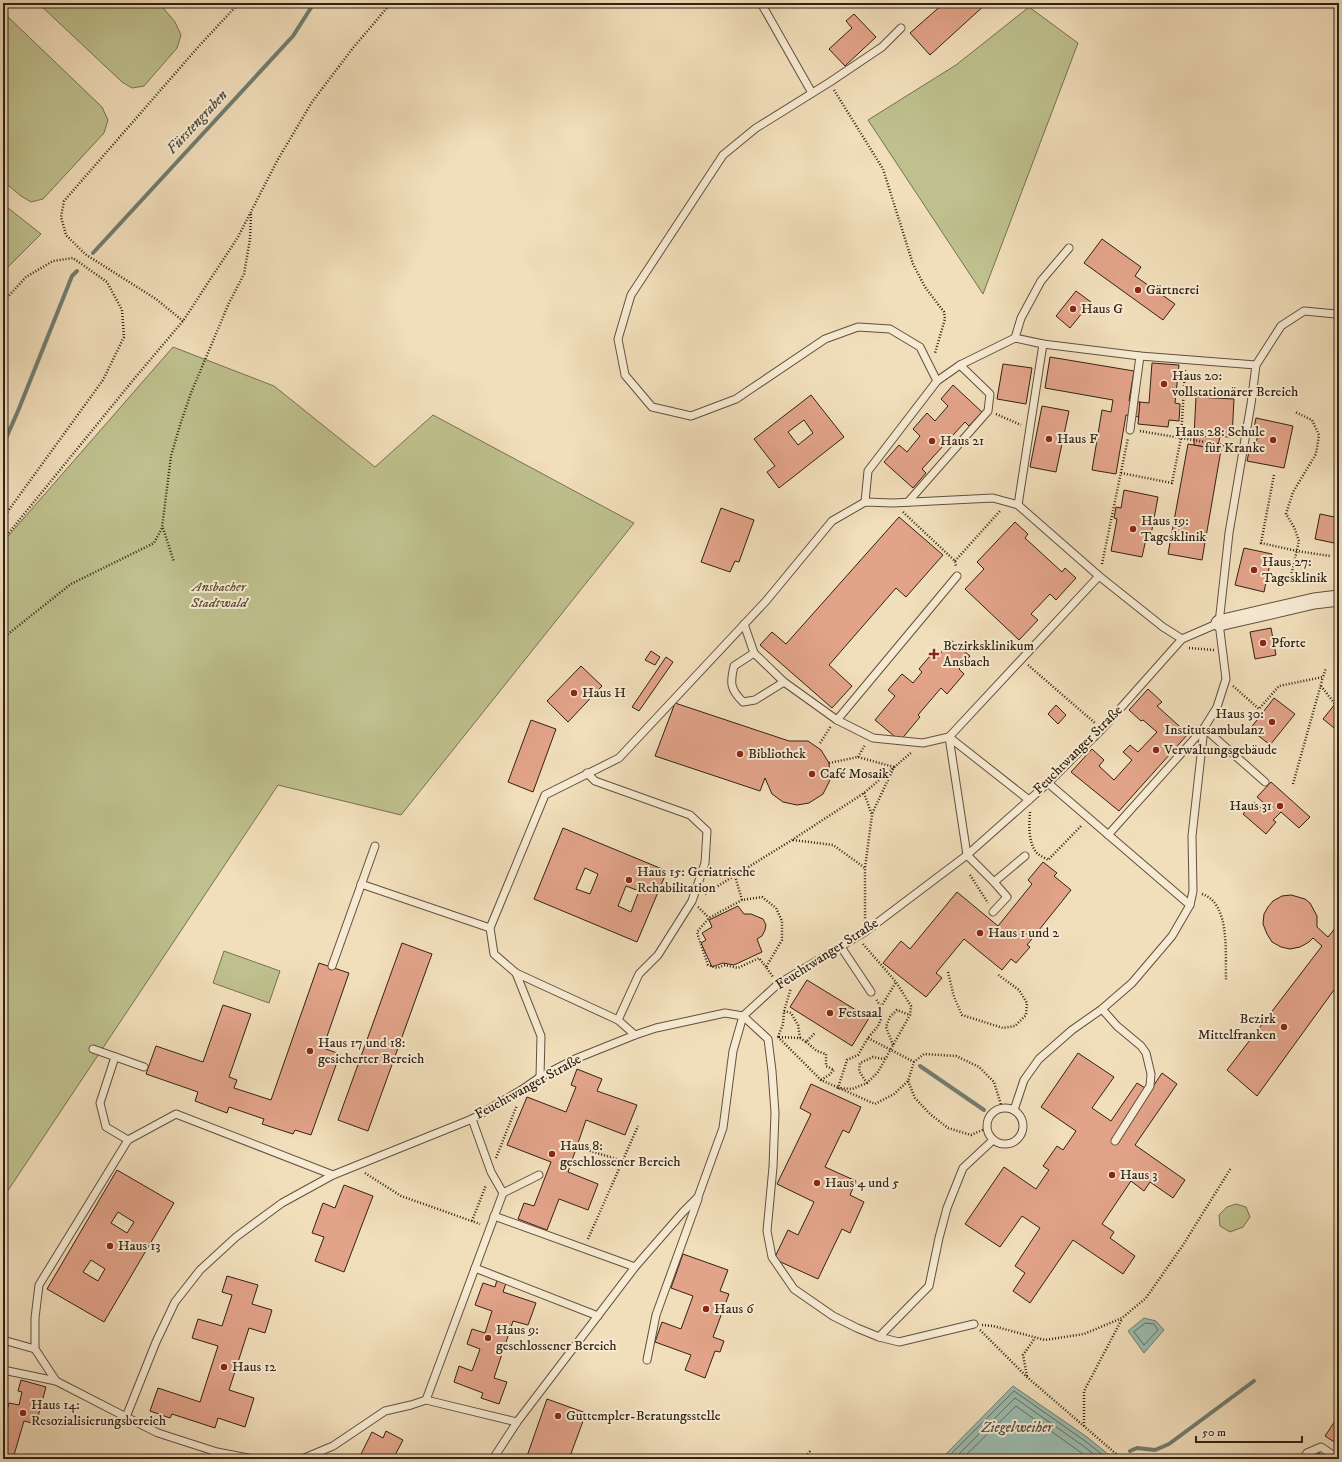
<svg xmlns="http://www.w3.org/2000/svg" width="1342" height="1462" font-family="'IM FELL DW Pica',serif">
	<style>
		.green { fill: #bec08d; stroke: #787051 }
		.water { fill: #9bbcaf; stroke: #717e71 }
		.lines { fill: none; stroke-linecap: round; stroke-linejoin: round }
		.shore { stroke: #666e62; stroke-width: 1 }
		.stream { stroke: #717e71; stroke-width: 4 }
		.building { fill: #e2a389; stroke: #322115; fill-rule: evenodd }
		.lane-casing { stroke: #62503e; stroke-width: 9 }
		.street-casing { stroke: #62503e; stroke-width: 17 }
		.path { stroke: #322115; stroke-width: 2.5; stroke-dasharray: 1 2; stroke-linecap: butt }
		.lane { stroke: #f6ead2; stroke-width: 7 }
		.street { stroke: #f6ead2; stroke-width: 15 }
		.poi-dot { fill: #8f2418; stroke: #f6ead2; stroke-width: 1.5 }
		.labels { text-anchor: middle; dominant-baseline: central; stroke-width: 4; stroke-linejoin: round; paint-order: stroke }
		.poi-label { font-size: 14px; fill: #322115; stroke: #f6ead2; text-anchor: start }
		.park-label { font-size: 14px; font-style: italic; fill: #5c5139; stroke: #f6ead2 }
		.street-label { font-size: 14px; fill: #322115; stroke: #f6ead2 }
		.water-label { font-size: 15px; font-style: italic; fill: #525043; stroke: #f6ead2 }
	</style>
	<rect width="100%" height="100%" fill="#f1deba"/>
	<filter id="stains"><feTurbulence type="fractalNoise" baseFrequency=".005" numOctaves="4"/><feColorMatrix values="0 0 0 0 .2 0 0 0 0 .09 0 0 0 0 .02 0 0 0 .5 -.17"/></filter>
	<radialGradient id="worn" r=".72"><stop offset=".6" stop-color="#630" stop-opacity="0"/><stop offset="1" stop-color="#630" stop-opacity=".3"/></radialGradient>
	<g class="green">
		<polygon points="38,3 159,3 175,22 181,35 177,48 144,86 132,88 122,82"/>
		<polygon points="1029,7 1078,43 983,294 868,120 956,65"/>
		<polygon points="7,16 102,107 108,120 104,133 43,199 31,202 21,196 3,181 3,20"/>
		<polygon points="3,204 41,234 3,272"/>
		<polygon points="173,347 274,386 375,467 433,415 634,523 401,815 278,785 3,1198 3,542"/>
		<polygon points="224,951 280,971 269,1003 213,983"/>
		<polygon points="1236,1204 1246,1207 1250,1217 1243,1227 1230,1232 1220,1226 1219,1215 1227,1207"/>
	</g>
	<g class="water">
		<polygon points="1144,1318 1156,1321 1164,1330 1144,1353 1128,1331"/>
		<polygon points="1013,1386 1087,1437 1114,1459 941,1459"/>
	</g>
	<g class="lines">
		<g class="shore">
			<polygon points="1146,1323 1154,1324 1158,1330 1144,1345 1134,1332"/>
			<polyline points="946,1459 1014,1391 1085,1441 1108,1459"/>
			<polyline points="954,1459 1015,1398 1082,1445 1100,1459"/>
			<polyline points="962,1459 1016,1406 1090,1459"/>
		</g>
		<g class="stream">
			<polyline points="93,253 293,36 314,3"/>
			<polyline points="3,445 18,411 72,276 77,271"/>
			<polyline points="920,1066 984,1110"/>
			<polyline points="1130,1451 1137,1448 1155,1450 1169,1444 1254,1381"/>
		</g>
	</g>
	<g class="building">
		<polygon points="944,3 987,3 930,55 910,33"/>
		<polygon points="854,14 876,37 845,66 829,49 852,28 846,21"/>
		<polygon points="1102,239 1141,267 1135,276 1175,304 1163,320 1084,263"/>
		<polygon points="1076,291 1091,302 1070,328 1056,316"/>
		<polygon points="1050,357 1134,371 1129,401 1140,402 1139,417 1126,415 1116,474 1092,470 1102,410 1111,412 1113,400 1045,388"/>
		<polygon points="1152,363 1179,365 1175,403 1180,404 1179,421 1169,420 1168,427 1138,424 1140,402 1149,403"/>
		<polygon points="1003,364 1032,368 1026,404 997,399"/>
		<polygon points="953,385 982,412 969,426 965,422 922,469 926,473 913,488 884,462 899,445 907,452 920,436 913,429 927,413 935,421 948,406 941,399"/>
		<path d="M811 395 844 437 779 488 767 472 775 466 754 439ZM804 420 813 433 798 445 788 432Z"/>
		<polygon points="1196,397 1234,399 1232,437 1194,436"/>
		<polygon points="1042,406 1069,411 1056,472 1030,467"/>
		<polygon points="1256,418 1293,426 1284,468 1247,461 1250,447 1255,448 1258,434 1253,433"/>
		<polygon points="1194,436 1220,437 1217,449 1194,445"/>
		<polygon points="1188,444 1221,450 1202,560 1168,554"/>
		<polygon points="1124,490 1158,497 1150,540 1146,539 1142,557 1111,551 1117,519 1114,518 1116,507 1121,508"/>
		<polygon points="721,508 754,520 739,562 735,561 730,572 701,562"/>
		<polygon points="1320,514 1339,518 1339,544 1315,539"/>
		<polygon points="899,517 943,555 906,597 896,588 829,665 852,686 832,708 760,645 772,632 786,644"/>
		<polygon points="1015,522 1028,534 1025,538 1062,572 1065,568 1076,578 1056,600 1050,594 1031,614 1038,620 1019,640 965,589 984,569 977,562"/>
		<polygon points="1244,548 1272,554 1264,592 1235,585"/>
		<polygon points="1271,628 1276,655 1255,659 1250,632"/>
		<polygon points="951,640 970,656 959,669 964,674 947,694 941,688 918,715 920,717 900,741 875,720 895,696 888,690 902,674 913,683 922,672 919,669 934,651 939,655"/>
		<polygon points="651,651 660,657 655,665 645,660"/>
		<polygon points="666,657 673,662 639,711 632,707"/>
		<polygon points="581,666 602,686 568,722 547,701"/>
		<polygon points="1148,689 1162,702 1157,706 1188,734 1119,811 1071,772 1092,749 1104,760 1099,766 1114,780 1132,760 1123,752 1130,745 1138,752 1157,732 1143,720 1141,721 1129,710"/>
		<polygon points="1274,698 1295,714 1270,745 1250,729"/>
		<polygon points="1339,699 1339,732 1323,719"/>
		<polygon points="675,703 789,741 808,741 821,750 829,763 830,780 823,794 809,803 797,805 783,802 772,794 765,778 760,791 655,756"/>
		<polygon points="1056,705 1066,715 1058,724 1048,714"/>
		<polygon points="531,720 556,729 533,792 508,782"/>
		<polygon points="1271,782 1310,817 1299,828 1281,812 1273,820 1276,822 1266,834 1243,814 1254,802 1261,808 1265,804 1257,797"/>
		<path d="M563 828 667 871 637 942 534 899ZM585 868 598 874 590 894 576 889ZM626 886 639 891 631 912 618 906Z"/>
		<polygon points="1043,862 1057,873 1054,876 1071,890 1027,945 1030,947 1016,963 1011,959 1002,970 964,939 936,973 942,978 926,997 883,963 901,941 910,949 957,892 998,926 1032,884 1028,880"/>
		<polygon points="1291,895 1305,899 1310,903 1317,916 1317,927 1328,937 1337,926 1339,928 1339,983 1257,1096 1227,1070 1322,946 1313,938 1309,942 1300,947 1290,949 1281,947 1272,942 1267,934 1263,924 1264,914 1268,907 1273,901 1282,896"/>
		<polygon points="738,906 744,914 751,914 763,919 766,925 765,930 762,936 757,939 762,952 734,965 723,963 712,967 701,943 706,940 702,933 712,927 709,920"/>
		<polygon points="402,943 432,954 368,1131 338,1120"/>
		<polygon points="319,963 349,973 323,1048 340,1054 311,1135 295,1130 293,1134 262,1124 264,1119 229,1107 227,1113 195,1101 198,1092 146,1074 156,1046 203,1062 223,1005 251,1014 229,1077 237,1080 234,1088 271,1100"/>
		<polygon points="807,980 869,1018 852,1046 790,1007"/>
		<polygon points="1078,1053 1114,1077 1092,1108 1111,1121 1137,1083 1150,1091 1162,1073 1177,1084 1135,1145 1185,1180 1173,1198 1150,1182 1144,1191 1131,1181 1102,1224 1114,1232 1110,1238 1135,1256 1123,1274 1073,1240 1030,1303 1013,1291 1025,1273 1015,1266 1040,1228 1022,1216 1000,1247 965,1224 1004,1167 1036,1189 1049,1170 1043,1166 1057,1146 1063,1150 1076,1131 1041,1107"/>
		<polygon points="577,1069 602,1079 597,1091 637,1105 625,1135 586,1120 568,1172 598,1184 588,1210 559,1199 547,1230 518,1219 524,1203 534,1206 551,1162 507,1145 527,1097 566,1112 576,1087 571,1085"/>
		<polygon points="811,1084 861,1107 849,1133 843,1130 825,1167 856,1181 850,1195 864,1202 850,1233 842,1229 818,1279 774,1259 788,1230 798,1235 814,1202 777,1184 811,1114 800,1108"/>
		<path d="M117 1170 174 1203 104 1322 47 1289ZM118 1212 134 1222 127 1233 111 1223ZM91 1260 105 1269 98 1281 83 1272Z"/>
		<polygon points="344,1185 373,1196 344,1272 315,1261 324,1237 312,1233 323,1203 335,1208"/>
		<polygon points="683,1254 728,1270 720,1291 729,1294 713,1337 724,1341 720,1352 715,1351 705,1378 685,1370 691,1355 655,1342 662,1322 681,1329 693,1296 671,1288"/>
		<polygon points="227,1276 258,1285 252,1304 272,1310 265,1333 249,1328 229,1390 254,1398 245,1427 218,1418 215,1428 172,1414 170,1418 150,1411 158,1388 200,1402 218,1346 192,1338 198,1319 222,1326 232,1295 222,1292"/>
		<polygon points="497,1280 506,1283 503,1292 536,1303 528,1325 513,1321 494,1378 507,1382 499,1404 481,1398 483,1393 454,1382 459,1366 472,1371 480,1349 467,1344 472,1329 485,1333 492,1311 475,1305 483,1283 495,1287"/>
		<polygon points="21,1380 46,1387 36,1424 24,1421 14,1455 19,1456 18,1459 3,1459 3,1425 9,1403 19,1405 22,1392 18,1391"/>
		<polygon points="547,1399 586,1413 569,1459 526,1459"/>
		<polygon points="1339,1415 1339,1445 1325,1436"/>
		<polygon points="386,1431 403,1440 393,1459 361,1459 359,1458 372,1432 383,1438"/>
		<polygon points="1319,1453 1328,1459 1315,1459"/>
	</g>
	<g class="lines">
		<g class="lane-casing">
			<g id="lane">
				<polyline points="761,3 812,93"/>
				<polyline points="901,28 882,47 830,82 756,128 723,155 631,295 618,339 625,375 652,407 691,416 736,399 825,339 858,327 890,329 920,347 937,381"/>
				<polyline points="1015,338 1021,318 1041,281 1069,248"/>
				<polyline points="960,365 1015,338 1043,344 1140,356 1256,365"/>
				<polyline points="1130,430 1140,356"/>
				<polyline points="865,502 868,471 937,381 960,365 990,394 988,411 908,502"/>
				<polyline points="1018,505 1043,344"/>
				<polyline points="744,624 754,653 784,682 837,720 873,738 923,743 949,737 1099,576"/>
				<path d="M754 653 734 666C730 683 730 689 743 702L755 700 784 682"/>
				<polyline points="837,720 957,576"/>
				<polyline points="949,737 967,855 994,882 1025,856"/>
				<polyline points="949,737 1029,800"/>
				<polyline points="587,773 595,781 690,815 707,831 705,863 692,901 658,955 639,974 618,1020 635,1035"/>
				<polyline points="1048,783 1190,905"/>
				<polyline points="1108,835 1204,728 1265,782"/>
				<polyline points="361,884 490,928"/>
				<polyline points="993,912 1007,897 994,882"/>
				<polyline points="841,947 871,992"/>
				<polyline points="332,966 375,846"/>
				<polyline points="516,973 618,1020"/>
				<polyline points="1102,1009 1117,1026 1141,1046 1146,1053 1151,1074 1150,1086 1115,1141"/>
				<polyline points="93,1049 144,1067"/>
				<polyline points="115,1057 100,1103 106,1127 128,1140"/>
				<polyline points="540,1077 541,1036 516,973 494,954 490,928 545,795 619,758 766,601 832,521 865,502 893,503 993,498 1018,505 1099,576 1163,627 1182,639"/>
				<circle cx="1005" cy="1126" r="18"/>
				<polyline points="1014,1110 1024,1080 1039,1059 1072,1030 1102,1009 1132,983 1172,936 1190,905 1193,891 1192,836 1204,728 1217,707 1226,679 1219,623 1229,533 1251,404 1256,365 1281,326 1304,311 1336,314 1339,312"/>
				<polyline points="503,1193 539,1175"/>
				<polyline points="494,1216 635,1267 683,1212 698,1197 723,1128 733,1051 743,1016 768,1039 772,1071 775,1113 773,1167 767,1231 772,1257 794,1289 833,1316 857,1328 879,1337 899,1342 974,1324"/>
				<polyline points="475,1268 598,1316"/>
				<polyline points="879,1337 929,1286 939,1238 947,1208 963,1168 993,1140"/>
				<polyline points="3,1340 35,1349"/>
				<polyline points="647,1360 656,1315 698,1199"/>
				<polyline points="3,1370 56,1381"/>
				<polyline points="426,1400 517,1422"/>
				<polyline points="126,1417 156,1342 175,1302 200,1270 236,1237 282,1203 333,1175 472,1119 523,1089 540,1077 575,1059 635,1035 656,1028 725,1013 743,1016 778,984 865,932 967,855 1048,783 1102,729 1182,639 1219,623"/>
				<polyline points="253,1459 217,1452 158,1433 126,1417 56,1381 35,1349 35,1318 39,1285 128,1140 176,1114 333,1175"/>
				<polyline points="302,1459 333,1446 385,1411 411,1405 426,1400 503,1193 491,1172 472,1119"/>
				<polyline points="493,1459 517,1422 635,1267"/>
				<polyline points="1303,1459 1307,1453 1321,1447 1339,1459"/>
			</g>
		</g>
		<g class="street-casing">
			<polyline id="street" points="1219,623 1314,601 1339,598"/>
		</g>
		<g class="path">
			<polyline points="834,90 883,169 913,264 925,287 944,312 945,319 935,353"/>
			<polyline points="3,302 26,277 53,261 73,258 107,282 122,310 124,337 103,380 3,518"/>
			<polyline points="183,321 156,299 85,254 66,235 61,217 64,201 199,46 239,3"/>
			<polyline points="996,414 1021,425"/>
			<polyline points="1140,431 1234,447"/>
			<polyline points="1121,473 1172,483 1181,438 1185,370"/>
			<polyline points="1274,475 1261,543 1297,551 1330,556"/>
			<polyline points="903,512 955,561 956,567"/>
			<polyline points="163,528 174,562"/>
			<polyline points="3,540 134,379 183,321 238,237 277,161 312,102 353,48 391,3"/>
			<polyline points="955,561 1000,511"/>
			<polyline points="1102,564 1128,438"/>
			<polyline points="1291,576 1299,541 1294,527 1286,514 1293,492 1316,454 1319,435 1312,420 1295,412"/>
			<polyline points="3,638 71,584 154,543 162,528 171,456 181,422 191,393 229,303 244,274 250,239 251,213"/>
			<polyline points="1189,648 1214,650"/>
			<polyline points="1028,665 1095,723"/>
			<polyline points="1233,686 1259,709 1279,686 1323,677 1326,668"/>
			<polyline points="1321,686 1335,704"/>
			<polyline points="820,743 831,726"/>
			<polyline points="858,757 865,745"/>
			<polyline points="829,763 858,757 894,767 872,814"/>
			<polyline points="1293,784 1323,677"/>
			<polyline points="864,793 872,815 865,868 865,921"/>
			<path d="M1030 812C1029 825 1028 843 1037 853 1040 856 1045 858 1048 860L1082 825"/>
			<polyline points="793,840 833,845 865,868"/>
			<polyline points="970,875 988,903"/>
			<polyline points="735,876 742,900"/>
			<polyline points="705,894 792,840 864,793 912,752"/>
			<path d="M1202 894C1231 903 1225 956 1226 980"/>
			<polyline points="698,907 709,918"/>
			<polyline points="863,944 896,982 911,1006 910,1015 878,1072 867,1083 852,1089 838,1088 847,1060 858,1055 868,1038 878,1026 882,1017 881,1007 876,999"/>
			<polyline points="766,967 759,958 738,968 725,965 717,968 708,965 699,939 697,932 709,918 742,900 762,897 776,908 782,921 782,940 766,967 773,977"/>
			<polyline points="948,972 954,997 962,1015 1003,1028 1015,1026 1026,1015 1027,1003 1019,990 997,974"/>
			<polyline points="881,1007 896,982"/>
			<polyline points="784,1011 791,1013 798,1025 800,1038"/>
			<polyline points="778,1037 821,1080 875,1104 894,1094 908,1081 914,1062 924,1054 956,1056 979,1067 994,1082 1002,1108"/>
			<polyline points="778,1037 783,1024 784,1011 791,988"/>
			<polyline points="779,1037 800,1038 806,1042 815,1033"/>
			<polyline points="868,1038 914,1062"/>
			<polyline points="806,1042 817,1051 826,1054 826,1066 834,1070 829,1075 821,1080"/>
			<polyline points="893,1045 886,1027 890,1017 897,1010 910,1015"/>
			<polyline points="908,1081 915,1098 930,1114 948,1128 971,1135 987,1128"/>
			<polyline points="867,1083 859,1071 860,1063 873,1057 883,1059 887,1057"/>
			<polyline points="584,1149 623,1161"/>
			<polyline points="496,1158 517,1105"/>
			<polyline points="365,1173 401,1196 480,1224"/>
			<polyline points="472,1221 486,1185"/>
			<polyline points="588,1239 638,1126"/>
			<polyline points="982,1325 993,1326 1045,1340 1084,1334 1122,1318 1146,1298 1183,1245 1231,1168"/>
			<polyline points="980,1330 1027,1377 1122,1459"/>
			<polyline points="1027,1376 1023,1355 1035,1338"/>
			<polyline points="1084,1426 1084,1391 1122,1319"/>
			<polyline points="804,1459 811,1450"/>
		</g>
		<use href="#lane" class="lane"/>
		<use href="#street" class="street"/>
	</g>
	<g class="poi-dot">
		<circle cx="1138" cy="290" r="4"/>
		<circle cx="1073" cy="309" r="4"/>
		<circle cx="1164" cy="384" r="4"/>
		<circle cx="1049" cy="439" r="4"/>
		<circle cx="1273" cy="440" r="4"/>
		<circle cx="932" cy="441" r="4"/>
		<circle cx="1133" cy="529" r="4"/>
		<circle cx="1254" cy="570" r="4"/>
		<circle cx="1263" cy="643" r="4"/>
		<path d="M932 648h4v4h4v4h-4v4h-4v-4h-4v-4h4z"/>
		<circle cx="574" cy="693" r="4"/>
		<circle cx="1272" cy="722" r="4"/>
		<circle cx="1156" cy="750" r="4"/>
		<circle cx="740" cy="754" r="4"/>
		<circle cx="812" cy="774" r="4"/>
		<circle cx="1280" cy="806" r="4"/>
		<circle cx="629" cy="880" r="4"/>
		<circle cx="980" cy="933" r="4"/>
		<circle cx="830" cy="1013" r="4"/>
		<circle cx="1284" cy="1027" r="4"/>
		<circle cx="310" cy="1051" r="4"/>
		<circle cx="552" cy="1154" r="4"/>
		<circle cx="1112" cy="1175" r="4"/>
		<circle cx="817" cy="1183" r="4"/>
		<circle cx="110" cy="1246" r="4"/>
		<circle cx="706" cy="1309" r="4"/>
		<circle cx="488" cy="1338" r="4"/>
		<circle cx="224" cy="1367" r="4"/>
		<circle cx="23" cy="1413" r="4"/>
		<circle cx="558" cy="1416" r="4"/>
	</g>
	<g class="labels">
		<g class="poi-label">
			<text x="1146" y="290">Gärtnerei</text>
			<text x="1081" y="309">Haus G</text>
			<text x="1172" y="376">Haus 20:<tspan x="1172" dy="16">vollstationärer Bereich</tspan></text>
			<text x="1265" y="432" text-anchor="end">Haus 28: Schule<tspan x="1265" dy="16">für Kranke</tspan></text>
			<text x="1057" y="439">Haus F</text>
			<text x="940" y="441">Haus 21</text>
			<text x="1141" y="521">Haus 19:<tspan x="1141" dy="16">Tagesklinik</tspan></text>
			<text x="1262" y="562">Haus 27:<tspan x="1262" dy="16">Tagesklinik</tspan></text>
			<text x="1271" y="643">Pforte</text>
			<text x="943" y="646">Bezirksklinikum<tspan x="943" dy="16">Ansbach</tspan></text>
			<text x="582" y="693">Haus H</text>
			<text x="1264" y="714" text-anchor="end">Haus 30:<tspan x="1264" dy="16">Institutsambulanz</tspan></text>
			<text x="1164" y="750">Verwaltungsgebäude</text>
			<text x="748" y="754">Bibliothek</text>
			<text x="820" y="774">Café Mosaik</text>
			<text x="1272" y="806" text-anchor="end">Haus 31</text>
			<text x="637" y="872">Haus 15: Geriatrische<tspan x="637" dy="16">Rehabilitation</tspan></text>
			<text x="988" y="933">Haus 1 und 2</text>
			<text x="838" y="1013">Festsaal</text>
			<text x="1276" y="1019" text-anchor="end">Bezirk<tspan x="1276" dy="16">Mittelfranken</tspan></text>
			<text x="318" y="1043">Haus 17 und 18:<tspan x="318" dy="16">gesicherter Bereich</tspan></text>
			<text x="560" y="1146">Haus 8:<tspan x="560" dy="16">geschlossener Bereich</tspan></text>
			<text x="1120" y="1175">Haus 3</text>
			<text x="825" y="1183">Haus 4 und 5</text>
			<text x="118" y="1246">Haus 13</text>
			<text x="714" y="1309">Haus 6</text>
			<text x="496" y="1330">Haus 9:<tspan x="496" dy="16">geschlossener Bereich</tspan></text>
			<text x="232" y="1367">Haus 12</text>
			<text x="31" y="1405">Haus 14:<tspan x="31" dy="16">Resozialisierungsbereich</tspan></text>
			<text x="566" y="1416">Guttempler-Beratungsstelle</text>
		</g>
		<g class="park-label">
			<text x="219" y="587">Ansbacher<tspan x="219" dy="16">Stadtwald</tspan></text>
		</g>
		<g class="street-label">
			<text transform="translate(1078 750) rotate(-45)">Feuchtwanger Straße</text>
			<text transform="translate(827 954) rotate(-33)">Feuchtwanger Straße</text>
			<text transform="translate(528 1087) rotate(-29)">Feuchtwanger Straße</text>
		</g>
		<g class="water-label">
			<text transform="translate(197 122) rotate(-47)">Fürstengraben</text>
			<text x="1017" y="1427">Ziegelweiher</text>
		</g>
	</g>
	<rect width="1342" height="1462" fill="none" stroke="#f1deba" stroke-width="16"/>
	<rect x="4" y="4" width="1334" height="1454" fill="none" stroke="#322115" stroke-width="2"/>
	<rect x="8" y="8" width="1326" height="1446" fill="none" stroke="#322115"/>
	<path d="M1196 1436v6h106v-6" fill="none" stroke="#322115" stroke-width="2"/>
	<text x="1202" y="1436" font-size="12" fill="#322115" stroke="#f6ead2" stroke-width="3" paint-order="stroke">50 m</text>
	<rect width="100%" height="100%" filter="url(#stains)"/>
	<rect width="100%" height="100%" fill="url(#worn)"/>
</svg>
